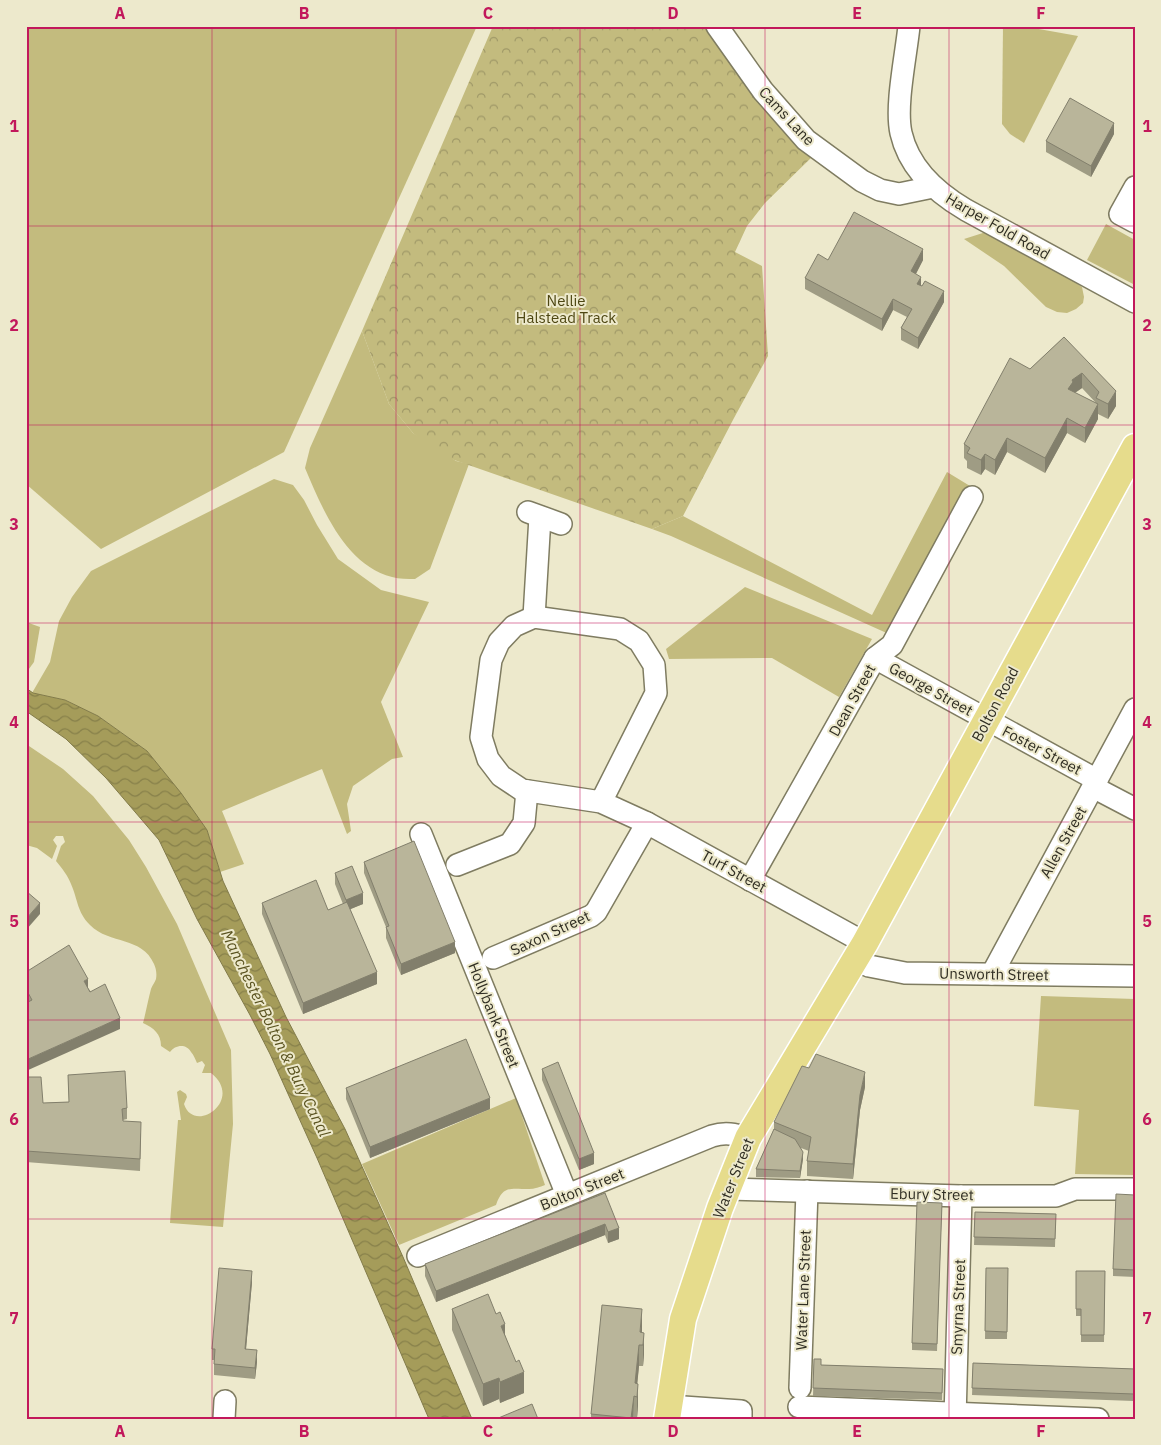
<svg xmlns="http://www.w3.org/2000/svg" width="1161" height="1445" font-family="'IBM Plex Sans',sans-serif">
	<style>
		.green { fill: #c3bb7e }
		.forest { fill: url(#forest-crowns) }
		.water { fill: url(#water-waves); stroke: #827b4a }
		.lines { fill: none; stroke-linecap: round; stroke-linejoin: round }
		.minor-casing { stroke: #7f7c61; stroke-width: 24 }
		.major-casing { stroke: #fff; stroke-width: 29 }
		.minor { stroke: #fff; stroke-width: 21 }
		.major { stroke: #e6dc8c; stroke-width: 26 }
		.wall { fill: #9f9c84; fill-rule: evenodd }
		.shaded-wall { fill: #827f6c }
		.building { fill: #b9b59a; stroke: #827f6c }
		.grid { fill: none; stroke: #c2185b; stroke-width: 1; stroke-opacity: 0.55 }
		.labels { text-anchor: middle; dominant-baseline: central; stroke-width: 4; stroke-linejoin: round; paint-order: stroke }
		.street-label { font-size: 15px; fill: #302e23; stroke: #ede9cc }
		.park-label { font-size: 15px; fill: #4e4713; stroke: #ede9cc }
		.water-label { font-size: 16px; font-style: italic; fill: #59521f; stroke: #ede9cc }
		.neatline { fill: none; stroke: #c2185b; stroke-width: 2 }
		.grid-label { font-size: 16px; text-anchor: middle; font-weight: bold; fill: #c2185b }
	</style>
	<defs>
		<pattern id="forest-crowns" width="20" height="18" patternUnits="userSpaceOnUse" patternTransform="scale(1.25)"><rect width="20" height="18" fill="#c3bb7e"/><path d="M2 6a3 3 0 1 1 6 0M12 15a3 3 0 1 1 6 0" fill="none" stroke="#9f9867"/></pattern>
		<pattern id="water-waves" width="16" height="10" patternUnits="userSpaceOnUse" patternTransform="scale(1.25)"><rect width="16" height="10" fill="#a59c5a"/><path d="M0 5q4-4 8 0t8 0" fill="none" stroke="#87804a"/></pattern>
	</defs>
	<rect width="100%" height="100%" fill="#ede9cc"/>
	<g class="green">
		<polygon points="26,26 477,26 284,452 101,549 26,484"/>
		<polygon points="1003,26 1022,26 1078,36 1024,143 1010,134 1002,124"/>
		<polygon points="1106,224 1135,240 1135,285 1087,260"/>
		<polygon points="986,232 1069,278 1082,287 1084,297 1083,303 1076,309 1067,313 1057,312 1046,307 1004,266 964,239"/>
		<path d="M362 331 389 404 413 433 456 461 469 464 430 569 415 579C408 579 399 579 392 577 345 565 322 508 305 468L310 448Z"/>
		<polygon points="947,472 970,486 891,635 671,536 652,529 683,516 872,615"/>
		<polygon points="274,479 293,485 304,500 317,525 338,559 381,590 429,602 381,702 403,757 392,759 353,786 347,804 351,831 347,834 322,769 222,811 244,864 220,872 207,830 147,751 98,716 65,700 32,693 50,662 59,621 72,597 91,571"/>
		<polygon points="745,587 872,639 839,697 772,658 669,659 666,649"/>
		<polygon points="26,622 40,627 34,662 26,673"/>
		<path d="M26 744 63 769 93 796 129 840 146 867 177 924 231 1050 233 1124 223 1227 170 1223 178 1120H181L177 1092 180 1090 186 1094 187 1097 184 1104C194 1135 245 1100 211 1073H202L205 1065 202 1061 197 1063C195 1059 194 1055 191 1052 186 1043 175 1045 170 1052L161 1046C161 1034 154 1028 143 1023 146 1012 148 1000 151 989 152 986 155 982 156 979 157 974 156 968 154 964 142 936 110 945 90 925 77 912 78 900 71 884 68 876 62 868 56 861L61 846 65 842 63 836H56L53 840 57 846 52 859 37 848 26 845Z"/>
		<polygon points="1041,996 1135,999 1135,1175 1075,1174 1079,1110 1034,1106"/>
		<path d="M516 1098 545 1185C540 1187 534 1189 529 1189 511 1189 503 1185 496 1205L399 1245 362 1164Z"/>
	</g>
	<polygon class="forest" points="493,26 705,26 815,154 765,203 747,226 735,252 762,266 768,356 734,418 683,516 652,529 437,454 413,433 389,404 362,331"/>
	<polygon class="water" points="26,688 33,693 65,700 98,716 147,751 181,793 207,830 223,881 286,1017 345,1129 403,1257 472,1419 429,1419 317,1158 270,1054 250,1015 197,919 159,840 106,778 66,739 26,711"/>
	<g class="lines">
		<g class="minor-casing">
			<g id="minor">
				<polyline points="717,26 763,91 806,140 862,181 880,190 899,194 933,187"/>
				<path d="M909 26C906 56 895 106 901 133 909 168 937 193 966 210L1135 302"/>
				<polyline points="1135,187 1120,214 1135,222"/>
				<polyline points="528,512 561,524"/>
				<polyline points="534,617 540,517"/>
				<polyline points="875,658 1097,780"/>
				<polyline points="1093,787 1135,809"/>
				<polyline points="601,802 656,693 654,665 639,641 620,629 534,617 514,626 499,642 491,660 481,737 488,759 501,776 522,790 601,802 647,823 865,943"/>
				<polyline points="421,834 567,1195"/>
				<polyline points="457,865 510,844 524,823 527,791"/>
				<polyline points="750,880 875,658 892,645 972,497"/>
				<polyline points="493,958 591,916 596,912 647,823"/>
				<polyline points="855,960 869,966 905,973 1135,976"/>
				<polyline points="992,974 1135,709"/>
				<polyline points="728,1189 961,1196 1056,1196 1075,1189 1135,1189"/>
				<path d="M418 1256 712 1136C725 1132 735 1134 748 1138"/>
				<polyline points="800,1388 807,1191"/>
				<polyline points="669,1406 741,1411 741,1419"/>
				<polyline points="799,1407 1098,1419"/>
				<polyline points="224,1419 225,1401"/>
				<polyline points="955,1419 961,1196"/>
			</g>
		</g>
		<g class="major-casing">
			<polyline id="major" points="667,1419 683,1319 720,1208 748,1138 865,943 1135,447"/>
		</g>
		<use href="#minor" class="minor"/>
		<use href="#major" class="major"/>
	</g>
	<g class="wall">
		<polygon points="1114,134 1091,177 1046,152 1046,141"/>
		<polygon points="828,260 923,260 916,274 921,286 944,302 918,349 901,340 901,328 907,317 893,310 882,331 805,289 805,278"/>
		<path d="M1064 337 1116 406 1108 419 1098 414V419L1085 443 1067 433 1045 473 1007 452 995 475 985 469 981 475 967 468V461L964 458V444L1030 369ZM1082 388 1096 403 1075 393Z"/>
		<polygon points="364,862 455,953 401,975 386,938 386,927 364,873"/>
		<polygon points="335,873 363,904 350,909 377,984 303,1014 262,914 262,903 328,910 343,904 335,884"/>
		<polygon points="26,972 88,988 120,1029 27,1002 26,1000"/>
		<polygon points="542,1069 594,1164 579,1170 542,1080"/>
		<polygon points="68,1075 127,1108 127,1119 123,1120 123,1121 141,1134 140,1171 26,1162 27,1126 26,1126 26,1077 43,1103 69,1102"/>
		<polygon points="865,1087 860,1110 853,1179 807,1176 807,1161 809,1151 801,1148 803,1159 800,1178 756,1177 756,1169 774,1129 774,1122"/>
		<polygon points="346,1088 490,1109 370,1158 346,1099"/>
		<polygon points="605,1193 619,1239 608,1243 605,1235 436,1302 425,1276 425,1264"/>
		<polygon points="1135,1195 1135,1277 1113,1276 1113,1269"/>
		<polygon points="942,1203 937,1351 912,1350 912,1343"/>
		<polygon points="975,1212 1056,1214 1055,1247 974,1245"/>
		<polygon points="986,1268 1008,1268 1007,1339 985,1339"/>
		<polygon points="1076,1271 1105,1271 1104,1342 1081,1342 1081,1316 1076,1316"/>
		<polygon points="252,1282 246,1349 257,1362 255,1379 214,1375 214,1360 212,1360 212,1349"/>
		<polygon points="452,1309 505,1335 524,1393 500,1403 499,1399 483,1406 452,1330"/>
		<polygon points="642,1332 644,1354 643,1366 639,1366 637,1384 638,1405 637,1418 591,1419 591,1414"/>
		<polygon points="814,1359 821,1365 943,1369 942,1400 813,1396"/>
		<polygon points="973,1363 1135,1369 1134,1401 972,1395"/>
	</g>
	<g class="shaded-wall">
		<polygon points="1114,123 1114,134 1091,177 1091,166"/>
		<polygon points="923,249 923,260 911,283 911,271"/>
		<polygon points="921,277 921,288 917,284"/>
		<polygon points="944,291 944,302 918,349 918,338"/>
		<polygon points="893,299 893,310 882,331 882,319"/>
		<polygon points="1082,373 1082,388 1073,394 1068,389 1072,380"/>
		<polygon points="1116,391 1116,406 1108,419 1108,404"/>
		<polygon points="1098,404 1098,419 1085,443 1085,428"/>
		<polygon points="1067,418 1067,433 1045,473 1045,458"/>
		<polygon points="1007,438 1007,452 995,475 995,460"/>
		<polygon points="985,454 985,469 981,475 981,460"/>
		<polygon points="363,893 363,904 346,911 346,900"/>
		<polygon points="40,903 40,914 26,930 26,919"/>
		<polygon points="455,942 455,953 401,975 401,964"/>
		<polygon points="377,972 377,984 303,1014 303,1003"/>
		<polygon points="88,979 88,990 84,981"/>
		<polygon points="120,1018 120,1029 26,1071 26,1060"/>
		<polygon points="865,1072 865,1087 860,1110 853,1179 853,1164 860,1095"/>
		<polygon points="490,1098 490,1109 370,1158 370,1147"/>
		<polygon points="803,1152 803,1159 800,1178 800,1171"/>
		<polygon points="594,1153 594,1164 579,1170 579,1159"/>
		<polygon points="605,1224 605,1235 436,1302 436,1291"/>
		<polygon points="619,1228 619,1239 608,1243 608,1232"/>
		<polygon points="252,1271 252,1282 245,1360 245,1349"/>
		<polygon points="642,1309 642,1331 641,1345 640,1332"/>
		<polygon points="505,1324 505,1346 501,1326"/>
		<polygon points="644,1333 644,1354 643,1366 643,1345"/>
		<polygon points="639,1345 639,1366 636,1397 635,1383"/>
		<polygon points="257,1350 257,1362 255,1379 255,1368"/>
		<polygon points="524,1372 524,1393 500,1403 500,1382"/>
		<polygon points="499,1378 499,1399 483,1406 483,1384"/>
		<polygon points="638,1384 638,1405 637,1418 637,1397"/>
		<polygon points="634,1396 633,1419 631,1419"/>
	</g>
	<g class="building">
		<polygon points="1070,98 1114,123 1091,166 1046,141"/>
		<polygon points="854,212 923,249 911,271 921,277 917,284 922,286 925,281 944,291 918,338 901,328 912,309 893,299 882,319 805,278 818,254 828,260"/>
		<polygon points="1064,337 1116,391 1108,404 1096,398 1099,392 1082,373 1072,380 1073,382 1068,389 1098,404 1085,428 1067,418 1045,458 1007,438 995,460 985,454 981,460 967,453 970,448 964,444 1010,358 1030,369"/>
		<polygon points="414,841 455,942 401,964 386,927 389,926 364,862"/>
		<polygon points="352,866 363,893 346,900 335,873"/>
		<polygon points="316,880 328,910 347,902 377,972 303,1003 262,903"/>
		<polygon points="26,891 40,903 26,919"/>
		<polygon points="69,945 88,979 84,981 90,992 105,984 120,1018 26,1060 26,1003 32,1000 26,989 26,972"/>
		<polygon points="466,1039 490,1098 370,1147 346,1088"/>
		<polygon points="816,1054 865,1072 860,1095 853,1164 807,1161 811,1137 774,1122 802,1066 809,1068"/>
		<polygon points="558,1062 594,1153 579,1159 542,1069"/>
		<polygon points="125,1071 127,1108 122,1109 123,1121 141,1122 140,1159 26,1151 28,1115 26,1115 26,1077 41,1077 43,1103 69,1102 68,1075"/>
		<polygon points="774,1129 795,1139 803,1152 800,1171 756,1169"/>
		<polygon points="605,1193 619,1228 608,1232 605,1224 436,1291 425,1264"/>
		<polygon points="1116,1194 1135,1195 1135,1270 1113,1269"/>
		<polygon points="917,1202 942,1203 937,1344 912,1343"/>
		<polygon points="975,1212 1056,1214 1055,1239 974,1237"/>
		<polygon points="219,1268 252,1271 245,1349 257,1350 255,1368 214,1364 215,1349 212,1349"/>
		<polygon points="986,1268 1008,1268 1007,1332 985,1331"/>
		<polygon points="1076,1271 1105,1271 1104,1335 1081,1335 1081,1309 1076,1309"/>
		<polygon points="488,1294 496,1314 500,1312 505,1324 501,1326 516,1362 519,1360 524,1372 500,1382 499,1378 483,1384 452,1309"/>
		<polygon points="602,1305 642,1309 640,1332 644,1333 643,1345 639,1345 635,1383 638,1384 637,1397 634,1396 631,1418 591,1414"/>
		<polygon points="814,1359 821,1359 821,1365 943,1369 942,1393 813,1388"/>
		<polygon points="973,1363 1135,1369 1134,1394 972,1388"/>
		<polygon points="532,1404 538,1419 496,1419"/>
	</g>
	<path class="grid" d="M212 26V1419M396 26V1419M580 26V1419M765 26V1419M949 26V1419M26 226H1135M26 425H1135M26 623H1135M26 822H1135M26 1020H1135M26 1219H1135"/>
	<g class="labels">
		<g class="street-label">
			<text transform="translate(787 116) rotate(47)">Cams Lane</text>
			<text transform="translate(998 226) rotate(30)">Harper Fold Road</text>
			<text transform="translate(931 689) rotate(29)">George Street</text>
			<text transform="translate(852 700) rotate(-61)">Dean Street</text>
			<text transform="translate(995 704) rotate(-62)">Bolton Road</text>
			<text transform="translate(1042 750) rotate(28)">Foster Street</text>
			<text transform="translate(1063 842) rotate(-61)">Allen Street</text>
			<text transform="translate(734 871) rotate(29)">Turf Street</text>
			<text transform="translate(550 933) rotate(-25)">Saxon Street</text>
			<text transform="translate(994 974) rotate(1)">Unsworth Street</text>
			<text transform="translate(494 1015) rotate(68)">Hollybank Street</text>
			<text transform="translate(733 1178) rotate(-68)">Water Street</text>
			<text transform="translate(582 1189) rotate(-22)">Bolton Street</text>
			<text transform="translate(932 1194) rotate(1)">Ebury Street</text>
			<text transform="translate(803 1290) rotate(-88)">Water Lane Street</text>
			<text transform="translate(958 1307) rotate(-88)">Smyrna Street</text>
		</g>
		<g class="park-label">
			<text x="566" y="300">Nellie<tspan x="566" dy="17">Halstead Track</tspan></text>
		</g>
		<g class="water-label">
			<text transform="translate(276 1033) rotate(64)">Manchester Bolton &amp; Bury Canal</text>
		</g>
	</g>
	<rect width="1161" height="1445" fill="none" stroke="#ede9cc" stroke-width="55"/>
	<rect x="28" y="28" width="1106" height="1390" class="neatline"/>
	<g class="grid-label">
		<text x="120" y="19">A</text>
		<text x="304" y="19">B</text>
		<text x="488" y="19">C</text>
		<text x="673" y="19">D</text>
		<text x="857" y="19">E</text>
		<text x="1041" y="19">F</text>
		<text x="14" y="132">1</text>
		<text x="1147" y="132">1</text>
		<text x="14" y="331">2</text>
		<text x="1147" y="331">2</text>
		<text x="14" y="530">3</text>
		<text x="1147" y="530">3</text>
		<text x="14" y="728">4</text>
		<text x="1147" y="728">4</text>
		<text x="14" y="927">5</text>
		<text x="1147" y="927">5</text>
		<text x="14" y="1125">6</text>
		<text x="1147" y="1125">6</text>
		<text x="14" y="1324">7</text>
		<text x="1147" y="1324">7</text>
		<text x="120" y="1437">A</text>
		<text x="304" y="1437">B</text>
		<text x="488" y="1437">C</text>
		<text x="673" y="1437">D</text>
		<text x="857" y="1437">E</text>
		<text x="1041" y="1437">F</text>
	</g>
</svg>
